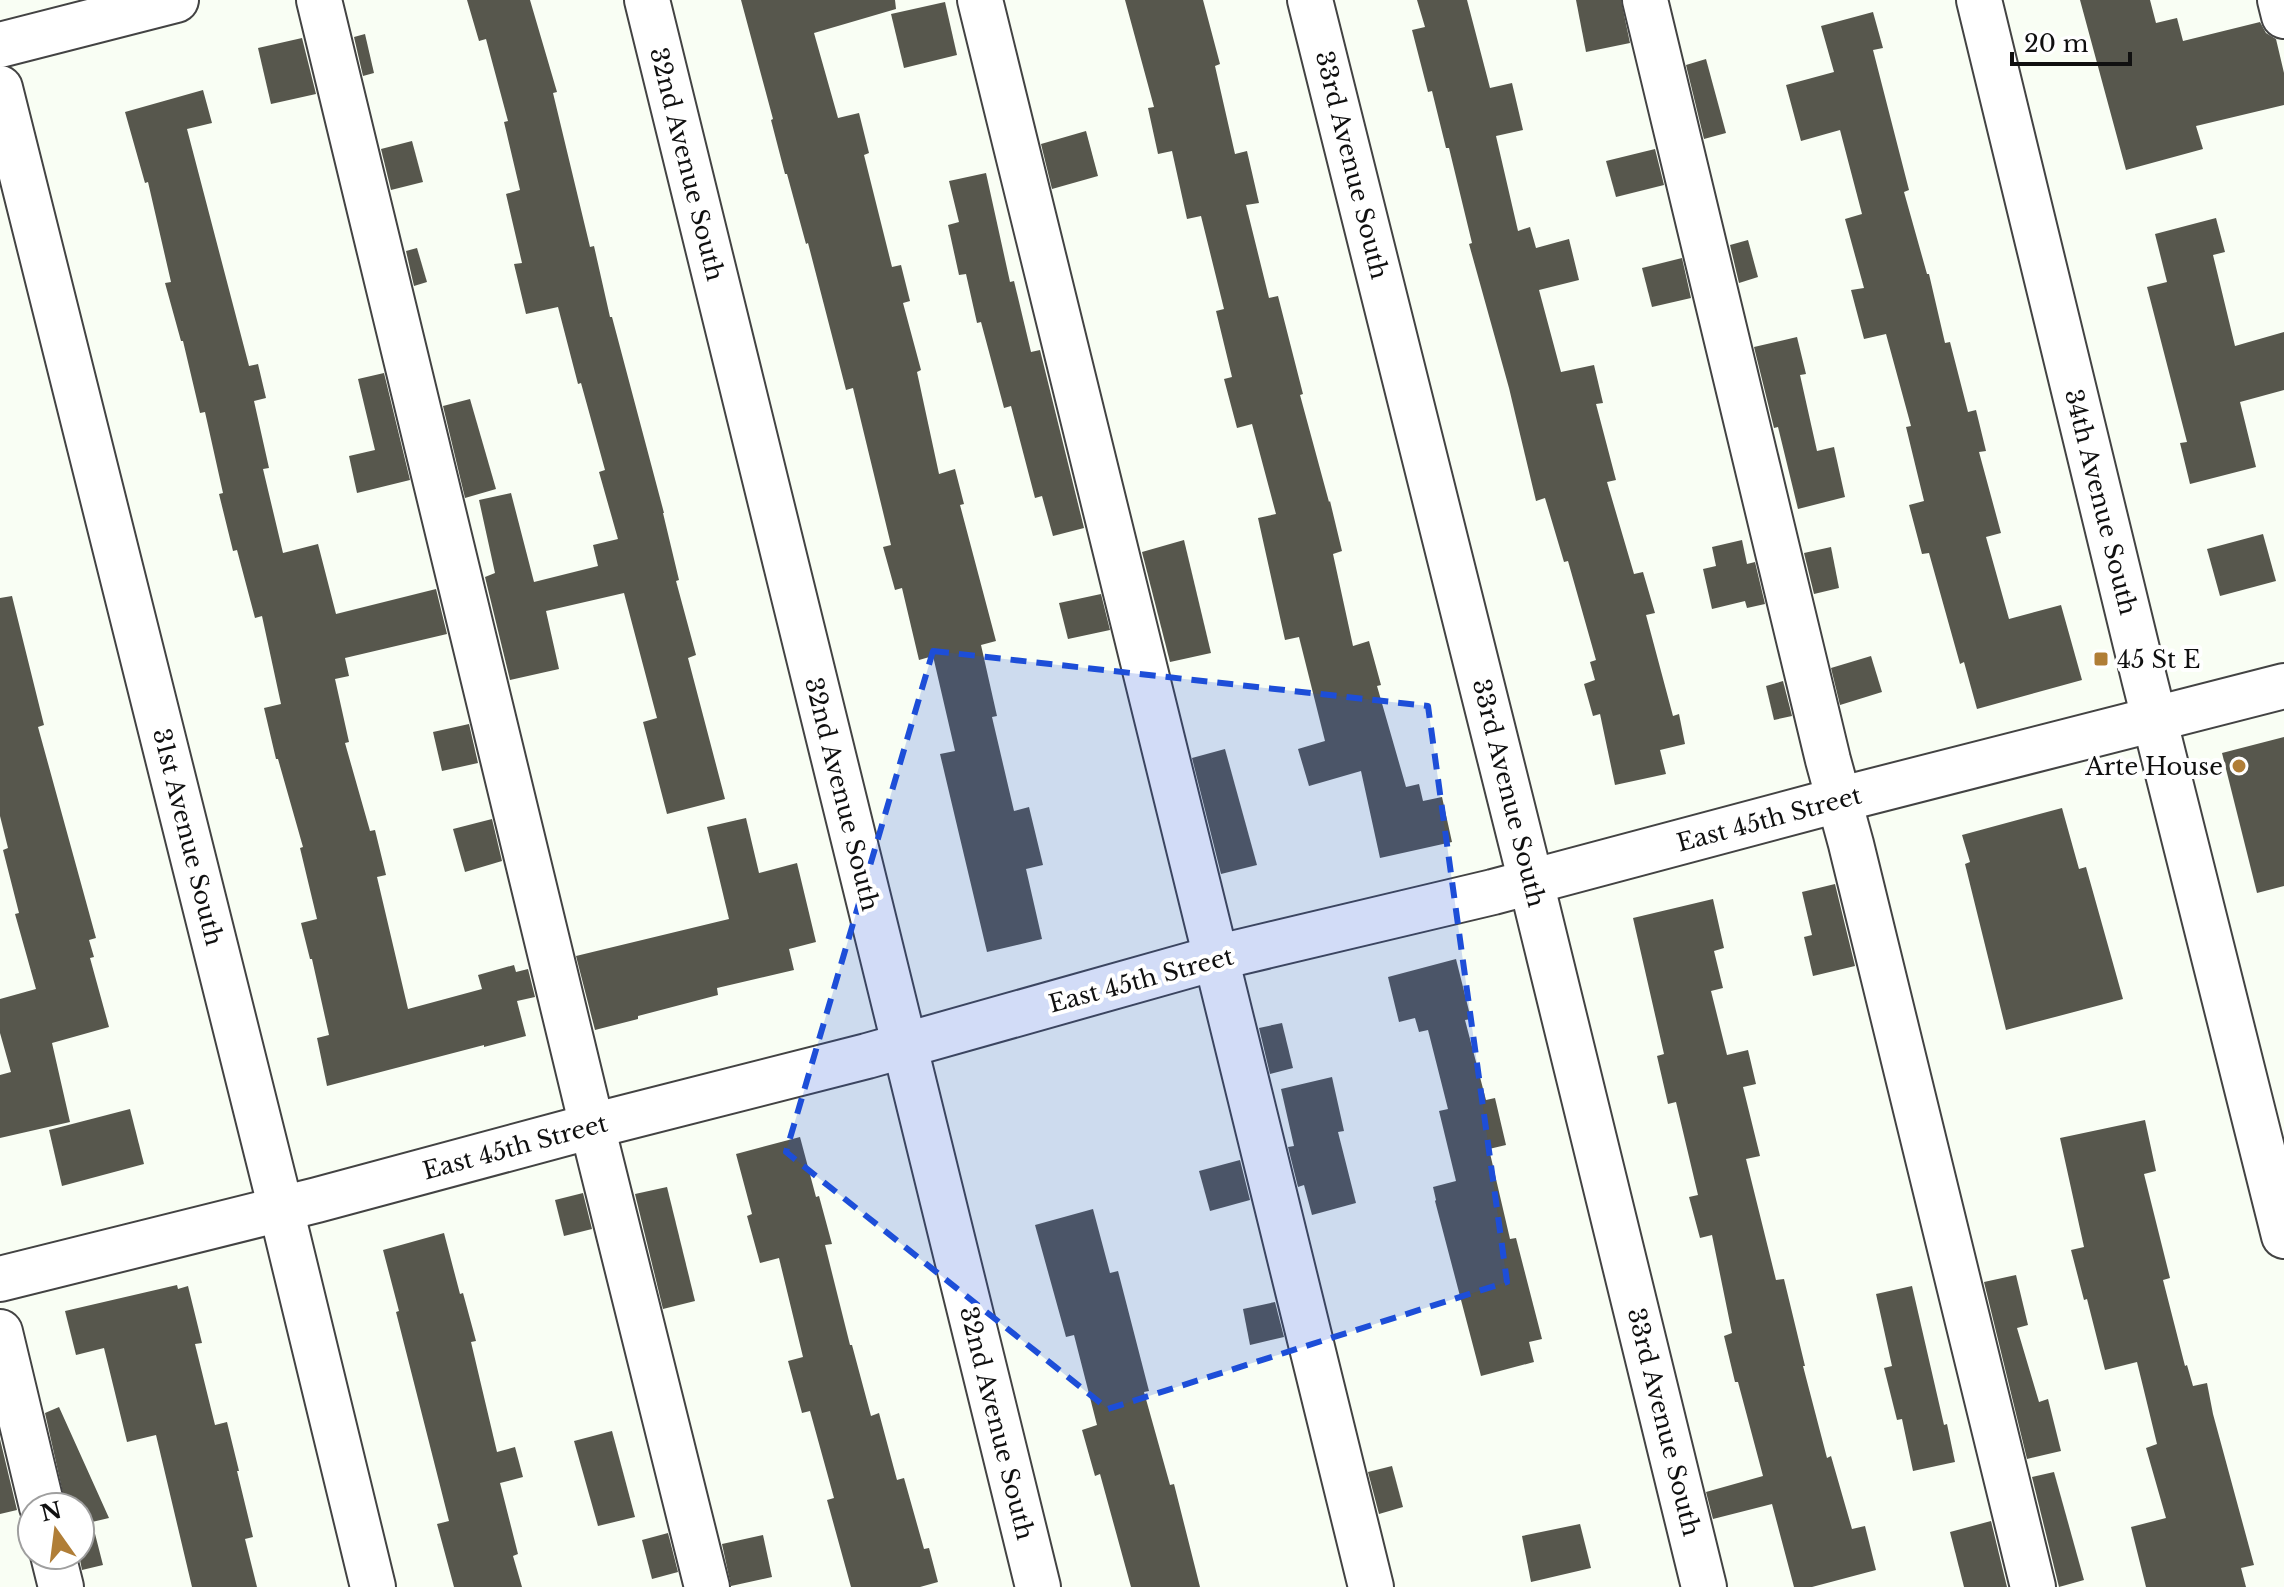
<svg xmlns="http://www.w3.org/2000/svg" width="2284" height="1587" font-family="'Libre Baskerville',serif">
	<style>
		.building { fill: #57574d }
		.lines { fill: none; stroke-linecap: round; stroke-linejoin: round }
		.minor-casing { stroke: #434343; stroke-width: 48 }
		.minor { stroke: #fff; stroke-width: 44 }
		.marked { fill: #1d4ed8; fill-opacity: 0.2; stroke: #1d4ed8; stroke-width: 6; stroke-dasharray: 16 10; stroke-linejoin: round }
		.poi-dot { fill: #b07e37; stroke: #fff; stroke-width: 3 }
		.labels { text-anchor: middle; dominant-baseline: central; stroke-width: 8; stroke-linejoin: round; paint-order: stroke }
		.street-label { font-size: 24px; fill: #101010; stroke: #fff }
		.poi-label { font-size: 24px; fill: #101010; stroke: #fff; text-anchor: start }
	</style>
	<rect width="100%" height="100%" fill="#f9fef4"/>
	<g class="building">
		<polygon points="467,0 530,0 557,92 553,93 590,247 594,246 610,317 612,317 664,513 663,513 679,580 676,581 696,655 688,658 725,799 667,814 643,722 657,718 624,593 546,611 559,669 510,680 485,577 495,573 479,500 511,493 534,582 598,566 593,545 618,539 599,472 605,470 581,383 578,384 558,307 526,314 514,264 522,263 506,194 520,190 504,122 508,121 486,39 479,41"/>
		<polygon points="741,0 895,0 896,9 814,33 838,118 859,113 869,153 864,155 892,267 901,265 910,301 903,303 921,370 917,372 939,474 955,469 964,504 960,505 996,641 981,645 997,716 992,717 1014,811 1029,807 1043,865 1026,869 1042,939 987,952 940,754 955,751 933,656 919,660 902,588 895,590 883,547 891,545 853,388 846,390 808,243 806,244 787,174 785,174 771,120 773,119"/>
		<polygon points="1125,0 1203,0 1220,64 1215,66 1235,154 1247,151 1259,203 1246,205 1269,298 1278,296 1303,394 1300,395 1329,502 1330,501 1342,551 1333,554 1353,646 1369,641 1381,685 1377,686 1406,787 1419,784 1423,801 1442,797 1452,842 1380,858 1361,771 1309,786 1298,749 1325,741 1299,637 1285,640 1258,518 1276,514 1252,424 1237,428 1224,379 1232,377 1216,311 1224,309 1201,216 1187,219 1172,151 1158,154 1148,108 1154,107"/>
		<polygon points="1417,0 1467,0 1490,88 1512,83 1523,130 1496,136 1518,231 1530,227 1536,248 1569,239 1579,280 1539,290 1561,372 1594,365 1603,403 1596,404 1616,480 1607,482 1634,574 1643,572 1655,613 1646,615 1673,716 1679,714 1685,744 1660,750 1666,774 1615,785 1600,714 1593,716 1584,684 1595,680 1590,662 1596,660 1568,561 1564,562 1545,498 1536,501 1509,388 1469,244 1472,243 1449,148 1446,148 1432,91 1428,92 1412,30 1425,27"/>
		<polygon points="1576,0 1621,0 1630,43 1586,52"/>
		<polygon points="2080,0 2150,0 2156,23 2177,18 2183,41 2260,22 2266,33 2276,39 2284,73 2284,105 2196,126 2203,149 2126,170"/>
		<polygon points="945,2 957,55 904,68 891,14"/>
		<polygon points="1873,12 1883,48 1873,50 1909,190 1904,192 1927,274 1929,274 1945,343 1950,342 1968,412 1976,410 1986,451 1979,452 2001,533 1986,537 2009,619 2061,605 2082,680 1977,709 1964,662 1960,664 1929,553 1922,554 1909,505 1924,501 1906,427 1911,426 1886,334 1864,339 1851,290 1864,288 1845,219 1862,214 1840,130 1801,141 1786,85 1834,72 1821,26"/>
		<polygon points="365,34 374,73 363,76 354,37"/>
		<polygon points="302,38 316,94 271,104 258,48"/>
		<polygon points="1706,59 1726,133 1704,139 1686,65"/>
		<polygon points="203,90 212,123 187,129 249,366 258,364 266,398 254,401 269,468 263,469 283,553 318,544 336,614 436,589 447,634 345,658 349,676 335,679 349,742 345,743 370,831 375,830 386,875 377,877 408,1009 482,989 478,975 514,965 516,972 528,969 535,997 517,1001 526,1036 484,1047 484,1045 327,1086 317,1038 329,1035 312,959 310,959 301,923 317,919 300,848 303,847 278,759 276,759 264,708 281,704 262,616 255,618 237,550 233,551 219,494 223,493 205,412 200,413 183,341 181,341 165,283 171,282 148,182 145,183 125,112"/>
		<polygon points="1086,131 1098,176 1052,189 1041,144"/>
		<polygon points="412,141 423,182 391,190 381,149"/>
		<polygon points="1655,149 1664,185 1616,197 1606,161"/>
		<polygon points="986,173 1010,282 1014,281 1031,352 1040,350 1084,528 1053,536 1042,496 1035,498 1011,406 1004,408 981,322 977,323 966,274 959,275 948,225 959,222 949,181"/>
		<polygon points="2216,218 2225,252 2213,255 2235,346 2284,332 2284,390 2240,402 2256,467 2190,484 2180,443 2187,442 2147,287 2167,282 2155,234"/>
		<polygon points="1748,240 1758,277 1739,283 1730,245"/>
		<polygon points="417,248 427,282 414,286 406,251"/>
		<polygon points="1682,258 1691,298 1652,307 1642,268"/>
		<polygon points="1797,337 1806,374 1800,375 1817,451 1834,447 1845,497 1798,509 1778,427 1774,428 1754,347"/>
		<polygon points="384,373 410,480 357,493 349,456 375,450 358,379"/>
		<polygon points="470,399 496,489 465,498 443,406"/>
		<polygon points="2263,534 2276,581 2220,596 2207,549"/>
		<polygon points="1184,540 1211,653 1170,662 1142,552"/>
		<polygon points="1742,540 1747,564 1755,562 1765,604 1747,608 1745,601 1712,609 1703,569 1716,566 1712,547"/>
		<polygon points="1831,547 1839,588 1814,594 1804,553"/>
		<polygon points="1101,594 1110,630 1068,639 1059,603"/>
		<polygon points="12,596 44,725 38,727 96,938 89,940 94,957 90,958 109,1027 52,1043 70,1122 0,1138 0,1075 11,1072 0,1033 0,999 36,989 15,914 19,913 3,850 8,848 0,816 0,598"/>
		<polygon points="1871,656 1882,692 1840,705 1831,668"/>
		<polygon points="1783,681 1792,716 1774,720 1766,686"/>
		<polygon points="469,724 478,763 442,771 433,732"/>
		<polygon points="2284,737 2284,886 2257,893 2222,753"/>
		<polygon points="1225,749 1257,865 1221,874 1192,758"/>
		<polygon points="2062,808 2079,869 2086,867 2123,999 2006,1030 1965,864 1970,862 1962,835"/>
		<polygon points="746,818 759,873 797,863 816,942 789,949 794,970 717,988 718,995 638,1016 638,1019 595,1030 576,956 729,919 707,827"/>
		<polygon points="492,819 502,861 465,872 453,829"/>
		<polygon points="1835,884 1855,966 1813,976 1804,937 1812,935 1802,892"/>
		<polygon points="1713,899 1724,948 1714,951 1723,988 1711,991 1727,1055 1748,1050 1756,1084 1743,1087 1760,1156 1746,1159 1776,1280 1784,1279 1805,1366 1803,1366 1827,1458 1831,1456 1852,1529 1865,1526 1876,1570 1812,1587 1794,1587 1772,1504 1713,1519 1706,1492 1763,1476 1738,1382 1735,1382 1724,1336 1732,1333 1712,1235 1700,1238 1689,1197 1698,1195 1676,1102 1668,1104 1657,1056 1664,1054 1633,918"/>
		<polygon points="1456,959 1471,1019 1465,1020 1486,1100 1495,1098 1506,1145 1489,1149 1510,1239 1516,1238 1542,1339 1529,1342 1534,1362 1481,1376 1435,1201 1436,1200 1433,1187 1456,1181 1439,1111 1448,1109 1428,1030 1419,1032 1415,1018 1399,1022 1388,977"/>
		<polygon points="1282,1023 1293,1068 1270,1074 1259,1028"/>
		<polygon points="1332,1077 1344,1131 1338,1132 1356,1203 1312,1215 1304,1185 1298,1187 1288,1147 1294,1146 1281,1089"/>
		<polygon points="130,1109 144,1164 62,1186 49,1130"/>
		<polygon points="2145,1120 2156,1171 2144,1174 2170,1278 2163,1280 2185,1366 2187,1365 2193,1386 2207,1383 2213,1414 2254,1565 2241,1568 2246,1587 2146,1587 2131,1527 2166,1518 2146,1448 2157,1444 2137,1362 2105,1370 2087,1299 2084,1300 2071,1250 2084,1247 2060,1138"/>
		<polygon points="800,1137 816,1197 819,1196 832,1244 825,1245 850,1345 852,1345 871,1416 879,1413 897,1480 904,1478 924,1549 929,1548 938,1582 920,1587 851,1587 827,1500 834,1498 810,1411 802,1413 788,1361 803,1357 779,1258 760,1263 747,1216 752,1214 736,1154"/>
		<polygon points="1240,1160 1250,1200 1210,1211 1199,1171"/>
		<polygon points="667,1187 695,1301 663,1309 635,1194"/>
		<polygon points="583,1193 592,1229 564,1236 555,1200"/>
		<polygon points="1093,1209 1110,1273 1118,1271 1149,1391 1144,1392 1170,1485 1174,1484 1200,1587 1131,1587 1100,1474 1095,1476 1082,1430 1097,1425 1074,1335 1066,1337 1035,1225"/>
		<polygon points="444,1233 460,1294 463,1293 476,1341 471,1342 497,1452 515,1447 523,1477 500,1483 518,1554 513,1556 522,1587 454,1587 437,1524 449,1521 396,1312 399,1311 383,1250"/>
		<polygon points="2016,1275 2028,1325 2017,1328 2039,1402 2048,1399 2061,1451 2027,1459 1984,1282"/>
		<polygon points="177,1285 178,1289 188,1286 202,1343 195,1344 215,1425 227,1422 239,1471 237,1471 253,1537 245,1539 257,1587 192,1587 156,1435 127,1442 104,1348 76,1355 65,1311"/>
		<polygon points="1912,1286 1944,1425 1947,1424 1955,1462 1913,1471 1902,1419 1897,1420 1884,1368 1892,1366 1876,1294"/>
		<polygon points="1275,1302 1284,1337 1250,1345 1243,1309"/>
		<polygon points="59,1407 109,1518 92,1522 103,1565 82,1570 79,1555 80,1507 66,1507 45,1413"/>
		<polygon points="612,1431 635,1517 598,1526 574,1441"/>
		<polygon points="0,1439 17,1510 0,1514"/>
		<polygon points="1392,1466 1403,1507 1379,1514 1368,1472"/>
		<polygon points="2054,1472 2084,1580 2059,1587 2032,1477"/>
		<polygon points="1991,1521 2007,1587 1964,1587 1950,1532"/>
		<polygon points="1580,1524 1591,1568 1531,1582 1522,1536"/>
		<polygon points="668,1533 678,1572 652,1579 642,1540"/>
		<polygon points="763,1535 772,1577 731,1586 722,1544"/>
	</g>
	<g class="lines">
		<g class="minor-casing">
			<g id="minor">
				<polyline points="319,0 592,1126 707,1587"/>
				<polyline points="647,0 1038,1587"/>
				<polyline points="980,0 1371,1587"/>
				<polyline points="1310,0 1531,882 1704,1587"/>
				<polyline points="1645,0 1828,760 1851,844 2033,1587"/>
				<polyline points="1979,0 2144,678 2284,1236"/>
				<polyline points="2280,0 2284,16"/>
				<polyline points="0,45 176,0"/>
				<polyline points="0,88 281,1209 373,1587"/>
				<polyline points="0,1279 317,1200 592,1126 867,1056 1215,958 1493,892 1838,800 2284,686"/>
				<polyline points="0,1332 42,1507"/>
				<polyline points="53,1555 61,1587"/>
			</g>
		</g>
		<use href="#minor" class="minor"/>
	</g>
	<path class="marked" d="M933 651 1428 706 1507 1282 1108 1409 786 1152Z"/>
	<g class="poi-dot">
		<rect x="2093" y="651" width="16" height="16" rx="4"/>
		<circle cx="2239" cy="766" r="8"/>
	</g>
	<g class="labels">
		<g class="street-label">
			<text transform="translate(687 164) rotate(76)">32nd Avenue South</text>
			<text transform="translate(1352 165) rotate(76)">33rd Avenue South</text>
			<text transform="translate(2101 502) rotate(76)">34th Avenue South</text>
			<text transform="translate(1509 793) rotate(76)">33rd Avenue South</text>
			<text transform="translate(842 794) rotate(76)">32nd Avenue South</text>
			<text transform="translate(1769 819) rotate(-15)">East 45th Street</text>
			<text transform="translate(188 837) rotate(76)">31st Avenue South</text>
			<text transform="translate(1141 980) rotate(-15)">East 45th Street</text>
			<text transform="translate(515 1147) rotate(-15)">East 45th Street</text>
			<text transform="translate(1664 1422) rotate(76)">33rd Avenue South</text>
			<text transform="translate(997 1423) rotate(76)">32nd Avenue South</text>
		</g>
		<g class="poi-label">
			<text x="2117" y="659">45 St E</text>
			<text x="2223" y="766" text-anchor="end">Arte House</text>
		</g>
	</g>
	<g transform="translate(56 1531) rotate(346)"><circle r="38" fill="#ffffff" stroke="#9f9f9f" stroke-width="2"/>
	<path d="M0-6L14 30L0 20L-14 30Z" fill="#b07e37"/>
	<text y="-12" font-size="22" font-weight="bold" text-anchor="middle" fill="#101010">N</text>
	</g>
	<path d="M2012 52v12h118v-12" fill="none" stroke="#101010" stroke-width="4"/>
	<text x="2024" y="52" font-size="24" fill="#101010" stroke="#ffffff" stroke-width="6" paint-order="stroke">20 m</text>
</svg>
